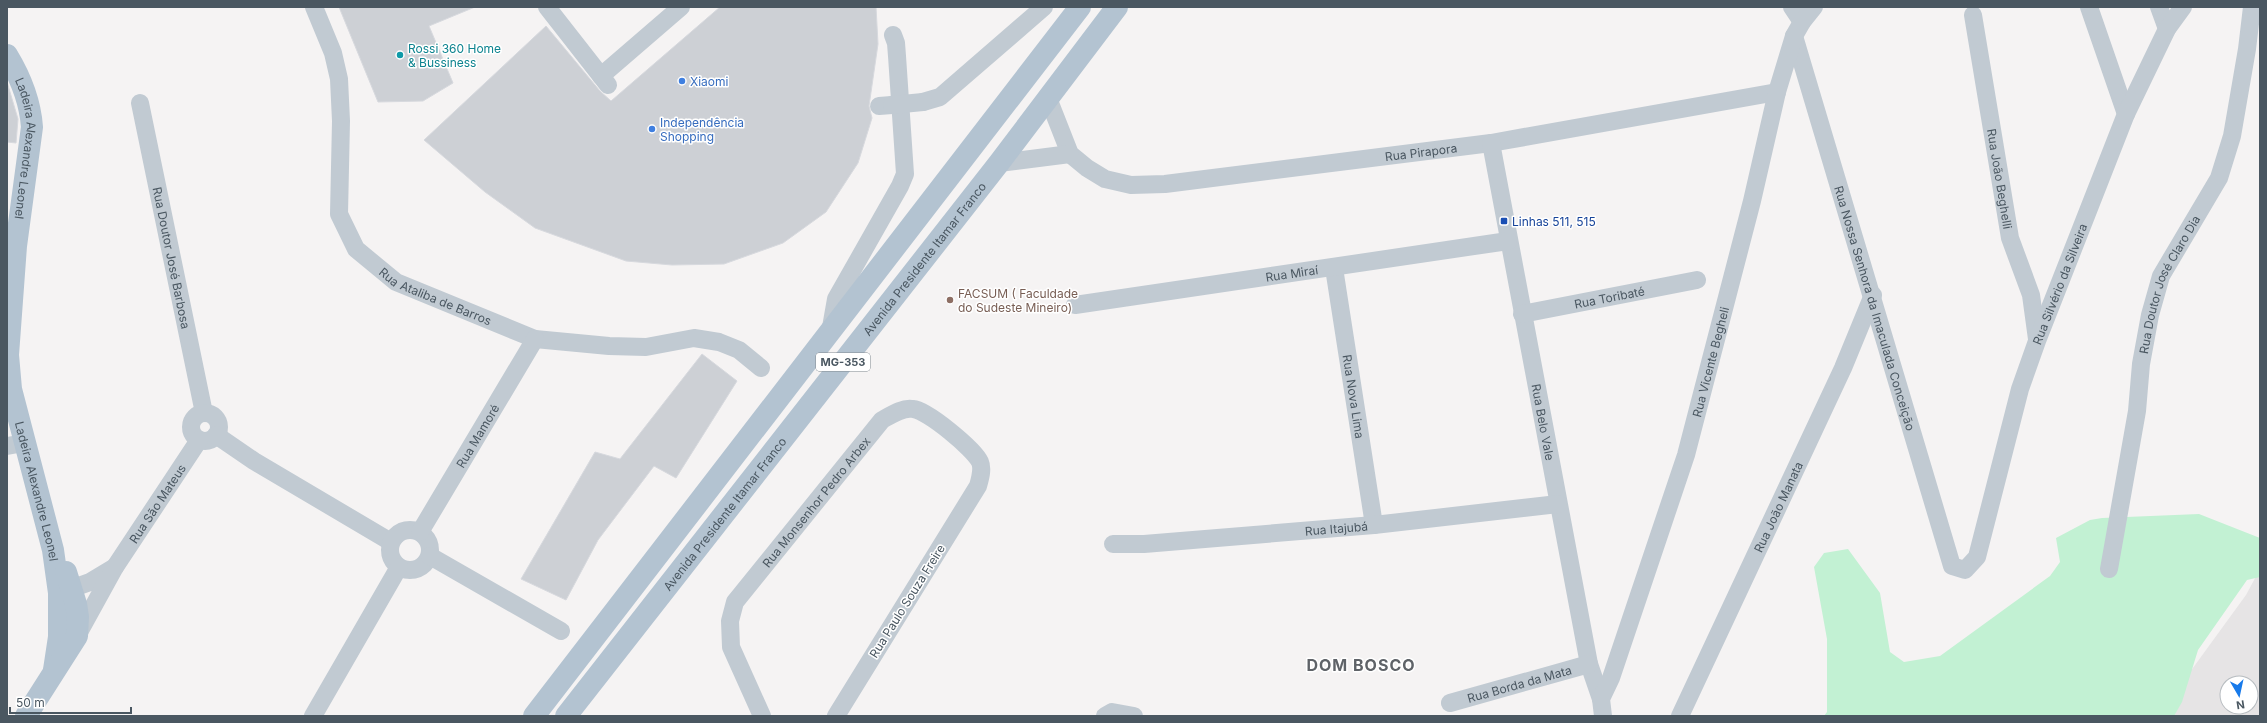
<svg xmlns="http://www.w3.org/2000/svg" width="2267" height="723" font-family="Inter,sans-serif">
	<style>
		.education { fill: #e6e4e5; fill-rule: evenodd }
		.green { fill: #c2f1d3 }
		.building { fill: #cdd0d5; stroke: #d7d9de }
		.lines { fill: none; stroke-linecap: round; stroke-linejoin: round }
		.minor { stroke: #c1cad2; stroke-width: 18 }
		.major { stroke: #b3c3d1; stroke-width: 22 }
		.minor-bridge { stroke: #c1cad2; stroke-width: 18 }
		.culture-dot { fill: #0f9aa8; stroke: #fff; stroke-width: 1.5 }
		.shop-dot { fill: #3f7fe0; stroke: #fff; stroke-width: 1.5 }
		.transit-dot { fill: #1a4fb4; stroke: #fff; stroke-width: 1.5 }
		.education-dot { fill: #8d6e63; stroke: #fff; stroke-width: 1.5 }
		.labels { text-anchor: middle; dominant-baseline: central; stroke-width: 3; stroke-linejoin: round; paint-order: stroke }
		.shield { fill: #fff; stroke: #808990; stroke-width: 1 }
		.shield-label { font-size: 11px; font-weight: bold; fill: #4a5761 }
		.culture-label { font-size: 12px; fill: #0d838f; stroke: #fff; text-anchor: start }
		.shop-label { font-size: 12px; fill: #366cbe; stroke: #fff; text-anchor: start }
		.street-label { font-size: 12px; fill: #4a5761; stroke: #fff }
		.transit-label { font-size: 12px; fill: #164399; stroke: #fff; text-anchor: start }
		.education-label { font-size: 12px; fill: #785e54; stroke: #fff; text-anchor: start }
		.district-label { font-size: 16px; font-weight: bold; letter-spacing: 1px; fill: #5f6368; stroke: #fff }
	</style>
	<rect width="100%" height="100%" fill="#f5f3f3"/>
	<path class="education" d="M2260 569V716H2158L2246 595ZM2227 683H2251V707H2227Z"/>
	<polygon class="green" points="2199,514 2260,538 2260,577 2247,580 2198,650 2182,702 2174,716 1824,716 1827,712 1827,639 1814,567 1824,553 1848,549 1880,593 1890,652 1904,662 1940,656 2050,576 2060,562 2056,538 2090,520 2102,518"/>
	<g class="building">
		<polygon points="339,7 475,7 429,26 453,83 423,101 378,102"/>
		<polygon points="720,7 876,7 878,44 869,106 872,118 858,163 826,212 783,243 724,264 672,265 626,261 535,228 485,192 424,140 546,26 600,91 611,101"/>
		<polygon points="7,82 18,119 16,143 7,142"/>
		<polygon points="702,354 737,381 676,478 654,466 598,540 566,600 521,579 595,452 620,459"/>
	</g>
	<g class="lines">
		<g class="minor">
			<path id="s1" d="M314 7 333 53 339 79 341 121 339 214 356 249 396 282 535 339 609 346 646 347 694 338 719 342 739 350 761 368"/>
			<polyline points="547,7 608,85"/>
			<polyline points="1792,7 1802,22"/>
			<polyline points="2089,7 2126,114"/>
			<polyline points="2159,7 2167,29"/>
			<path id="s2" d="M1973 15 2010 238 2031 295 2037 339"/>
			<path id="s3" d="M1794 36 1952 566 1965 570 1977 557 2020 389 2037 341 2126 114 2167 29 2183 7"/>
			<polyline points="601,76 681,7"/>
			<path id="s4" d="M1048 98 1070 154 1087 168 1105 179 1131 185 1165 184 1491 143 1777 92"/>
			<polyline points="923,102 940,97 1044,7"/>
			<path id="s5" d="M140 103 204 413"/>
			<polyline points="879,106 892,105"/>
			<path id="s6" d="M1491 143 1589 664 1601 699"/>
			<polyline points="999,163 1070,154"/>
			<path id="s7" d="M1334 268 1374 525"/>
			<path id="s8" d="M1075 305 1508 241"/>
			<path id="s9" d="M1522 314 1697 280"/>
			<polyline points="830,333 836,299 900,186 905,174 897,56 896,43 893,35"/>
			<circle cx="205" cy="427" r="14"/>
			<polyline points="216,435 254,461 391,542"/>
			<polyline points="7,446 24,443"/>
			<circle cx="410" cy="550" r="20"/>
			<path id="s10" d="M420 532 535 339"/>
			<path id="s11" d="M1113 544H1144L1374 525 1558 504"/>
			<polyline points="430,556 561,631"/>
			<path id="s12" d="M2109 569 2137 411 2141 364 2150 315 2161 276 2219 178 2232 136 2247 49 2252 7"/>
			<polyline points="59,593 90,582 115,567"/>
			<path id="s13" d="M77 636 115 567 199 440"/>
			<path id="s14" d="M1450 703 1589 664"/>
			<polyline points="313,716 399,567"/>
			<path id="s15" d="M762 716 731 647 730 621 735 602 882 420C891 415 903 407 913 409 927 410 974 449 980 462 983 469 980 479 978 486L836 716"/>
			<polyline points="1105,716 1112,712 1134,716"/>
			<path id="s16" d="M1603 716 1601 699 1611 678 1686 455 1752 201 1777 92 1794 36 1802 22 1814 7"/>
			<path id="s17" d="M1680 716 1843 368 1873 295"/>
		</g>
		<g class="major">
			<path id="s18" d="M7 55C21 78 30 100 32 127L16 246 8 355 11 389 53 550 59 593V637L54 670"/>
			<polyline points="26,716 77,636 78,617 76,604 66,572"/>
			<polyline points="534,716 1080,7"/>
			<path id="s19" d="M566 716 999 163 1117 7"/>
		</g>
		<polyline class="minor-bridge" points="892,105 923,102"/>
	</g>
	<circle class="culture-dot" cx="400" cy="55" r="4"/>
	<g class="shop-dot">
		<circle cx="682" cy="81" r="4"/>
		<circle cx="652" cy="129" r="4"/>
	</g>
	<rect class="transit-dot" x="1500" y="217" width="8" height="8" rx="2"/>
	<circle class="education-dot" cx="950" cy="300" r="4"/>
	<g class="labels">
		<rect class="shield" x="816" y="353" width="54" height="18" rx="3"/>
		<g class="shield-label">
			<text x="843" y="362">MG-353</text>
		</g>
		<g class="culture-label">
			<text x="408" y="48">Rossi 360 Home<tspan x="408" dy="14">&amp; Bussiness</tspan></text>
		</g>
		<g class="shop-label">
			<text x="690" y="81">Xiaomi</text>
			<text x="660" y="122">Independência<tspan x="660" dy="14">Shopping</tspan></text>
		</g>
		<g class="street-label">
			<text stroke="none"><textPath href="#s18" startOffset="98">Ladeira Alexandre Leonel</textPath></text>
			<text stroke="none"><textPath href="#s4" startOffset="422">Rua Pirapora</textPath></text>
			<text stroke="none"><textPath href="#s2" startOffset="166">Rua João Beghelli</textPath></text>
			<text stroke="none"><textPath href="#s5" startOffset="158">Rua Doutor José Barbosa</textPath></text>
			<text stroke="none"><textPath href="#s19" startOffset="581">Avenida Presidente Itamar Franco</textPath></text>
			<text stroke="none"><textPath href="#s8" startOffset="219">Rua Miraí</textPath></text>
			<text stroke="none"><textPath href="#s3" startOffset="870">Rua Silvério da Silveira</textPath></text>
			<text stroke="none"><textPath href="#s12" startOffset="293">Rua Doutor José Claro Dia</textPath></text>
			<text stroke="none"><textPath href="#s1" startOffset="344">Rua Ataliba de Barros</textPath></text>
			<text stroke="none"><textPath href="#s9" startOffset="89">Rua Toribaté</textPath></text>
			<text stroke="none"><textPath href="#s3" startOffset="284">Rua Nossa Senhora da Imaculada Conceição</textPath></text>
			<text stroke="none"><textPath href="#s16" startOffset="372">Rua Vicente Begheli</textPath></text>
			<text stroke="none"><textPath href="#s7" startOffset="130">Rua Nova Lima</textPath></text>
			<text stroke="none"><textPath href="#s6" startOffset="284">Rua Belo Vale</textPath></text>
			<text stroke="none"><textPath href="#s10" startOffset="112">Rua Mamoré</textPath></text>
			<text stroke="none"><textPath href="#s18" startOffset="446">Ladeira Alexandre Leonel</textPath></text>
			<text stroke="none"><textPath href="#s15" startOffset="250">Rua Monsenhor Pedro Arbex</textPath></text>
			<text stroke="none"><textPath href="#s13" startOffset="155">Rua São Mateus</textPath></text>
			<text stroke="none"><textPath href="#s17" startOffset="231">Rua João Manata</textPath></text>
			<text stroke="none"><textPath href="#s19" startOffset="257">Avenida Presidente Itamar Franco</textPath></text>
			<text stroke="none"><textPath href="#s11" startOffset="224">Rua Itajubá</textPath></text>
			<text transform="translate(907 601) rotate(-58)">Rua Paulo Souza Freire</text>
			<text stroke="none"><textPath href="#s14" startOffset="72">Rua Borda da Mata</textPath></text>
		</g>
		<g class="transit-label">
			<text x="1512" y="221">Linhas 511, 515</text>
		</g>
		<g class="education-label">
			<text x="958" y="293">FACSUM ( Faculdade<tspan x="958" dy="14">do Sudeste Mineiro)</tspan></text>
		</g>
		<g class="district-label">
			<text x="1361" y="665">DOM BOSCO</text>
		</g>
	</g>
	<rect width="2267" height="723" fill="none" stroke="#4a5761" stroke-width="16"/>
	<g transform="translate(2239 695) rotate(171)"><circle r="19" fill="#ffffff" stroke="#b7bcc0"/>
	<path d="M0-3L7 15L0 10L-7 15Z" fill="#187aea"/>
	<text y="-6" font-size="11" font-weight="bold" text-anchor="middle" fill="#4a5761">N</text>
	</g>
	<path d="M10 707v6h121v-6" fill="none" stroke="#4a5761" stroke-width="2"/>
	<text x="16" y="707" font-size="12" fill="#4a5761" stroke="#ffffff" stroke-width="3" paint-order="stroke">50 m</text>
</svg>
